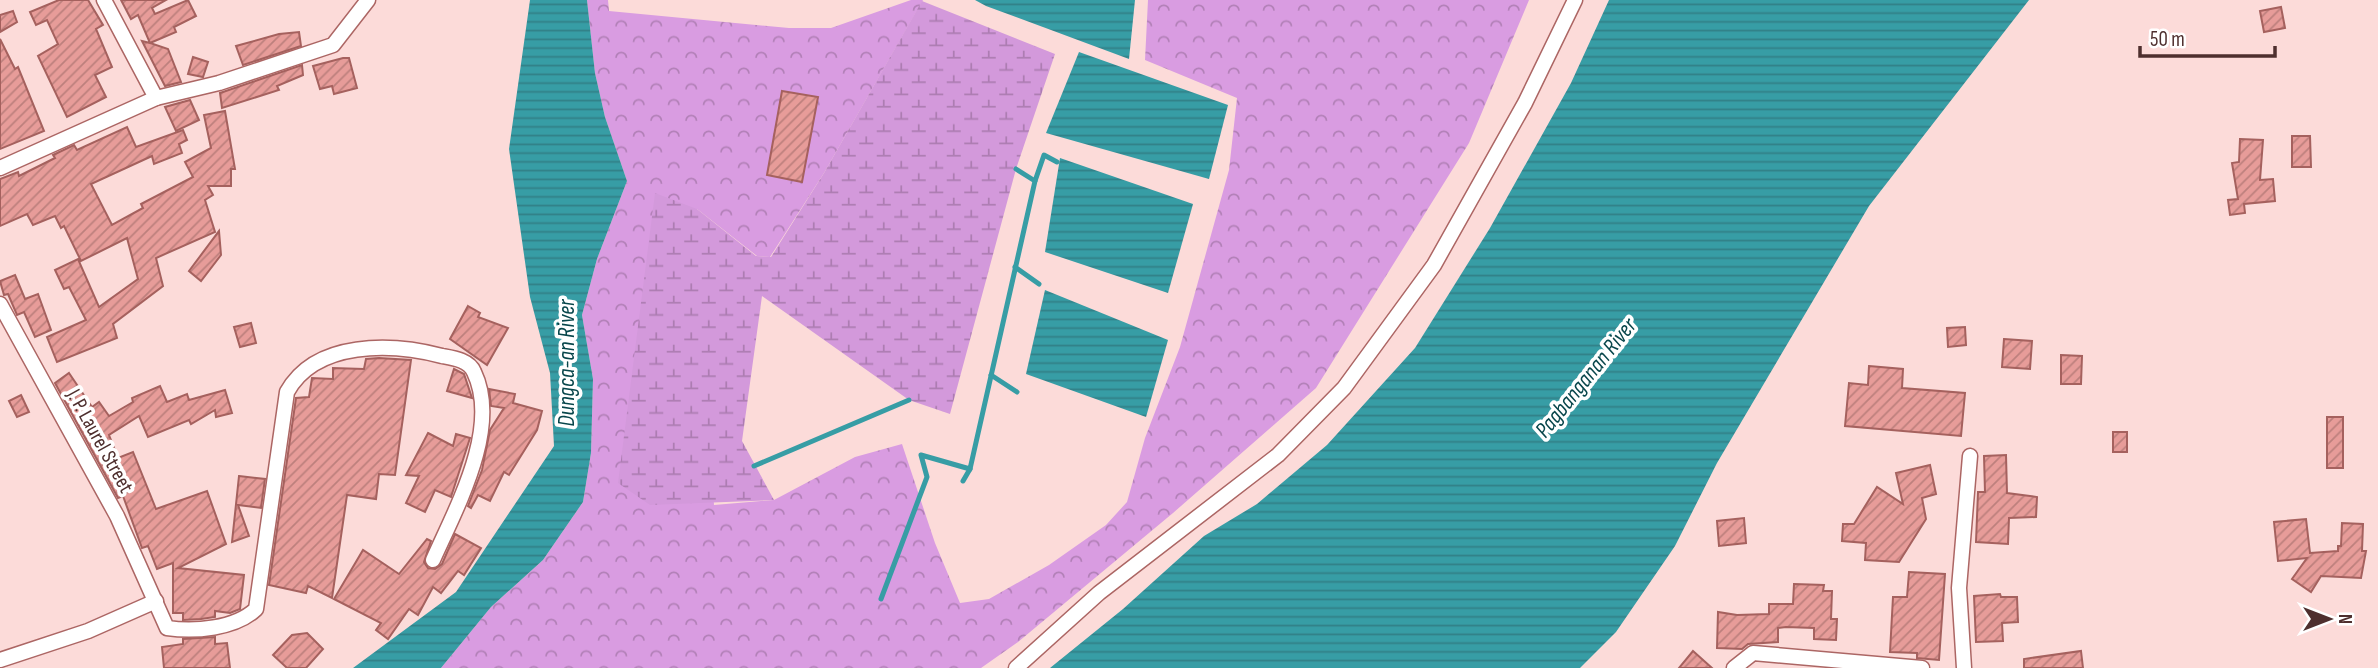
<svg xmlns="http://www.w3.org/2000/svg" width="2378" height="668" font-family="'Sofia Sans Condensed',sans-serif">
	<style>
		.forest { fill: url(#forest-crowns) }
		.wetland { fill: url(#wetland-marsh) }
		.water { fill: url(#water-rules) }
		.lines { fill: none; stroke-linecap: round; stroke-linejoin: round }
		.stream { stroke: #379da5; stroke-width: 5 }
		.building { fill: url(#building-hatch); stroke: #a5615e; stroke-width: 2 }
		.minor-casing { stroke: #ac6664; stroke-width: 17 }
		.minor { stroke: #fff; stroke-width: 14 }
		.labels { text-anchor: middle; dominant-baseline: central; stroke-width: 7; stroke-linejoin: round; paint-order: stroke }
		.street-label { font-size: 21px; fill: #4e2f2e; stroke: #fff }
		.water-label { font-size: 23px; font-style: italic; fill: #08464b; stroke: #fff }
	</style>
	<defs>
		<pattern id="forest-crowns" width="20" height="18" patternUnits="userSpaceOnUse" patternTransform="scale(1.75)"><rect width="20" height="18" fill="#d99ce1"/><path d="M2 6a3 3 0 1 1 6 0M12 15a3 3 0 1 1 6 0" fill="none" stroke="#b280b7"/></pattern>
		<pattern id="wetland-marsh" width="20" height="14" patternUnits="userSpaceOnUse" patternTransform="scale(1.75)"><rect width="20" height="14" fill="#d399db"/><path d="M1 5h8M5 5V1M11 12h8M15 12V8" fill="none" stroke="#ad7db2"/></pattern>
		<pattern id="water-rules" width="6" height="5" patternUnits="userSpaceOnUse" patternTransform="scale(1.75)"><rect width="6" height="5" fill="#379da5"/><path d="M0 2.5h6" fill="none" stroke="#318087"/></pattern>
		<pattern id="building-hatch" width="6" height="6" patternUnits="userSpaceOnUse" patternTransform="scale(1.75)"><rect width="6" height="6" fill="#e79c99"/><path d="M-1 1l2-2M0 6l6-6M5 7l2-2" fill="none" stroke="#bd807d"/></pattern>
	</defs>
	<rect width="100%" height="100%" fill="#fcdbd9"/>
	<polygon class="forest" points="587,0 608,0 609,11 789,28 831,28 911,0 923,0 824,173 770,257 757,256 697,209 714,505 774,500 855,457 902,444 935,543 960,603 989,599 1049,565 1106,525 1127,502 1145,438 1180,347 1229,170 1237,98 1145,60 1148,0 1529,0 1469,143 1316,388 1173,513 1018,642 981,668 441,668 491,607 543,560 583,502 591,453 593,379 582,315 597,259 627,181 605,117 595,73"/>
	<polygon class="wetland" points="922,1 1055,54 1016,169 950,414 909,400 762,296 742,441 774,500 650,505 618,483 655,193 697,209 756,256 771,257 824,173"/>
	<g class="water">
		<polygon points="530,0 587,0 595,73 605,117 627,181 597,259 582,315 593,379 591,453 583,502 543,560 491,607 441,668 353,668 456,592 554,446 550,373 530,297 509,149"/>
		<polygon points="975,0 1135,0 1129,59 986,6"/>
		<polygon points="1609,0 2029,0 1869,206 1717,463 1675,546 1616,632 1580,668 1050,668 1123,609 1204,536 1257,504 1327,445 1415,348 1490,228 1571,83"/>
		<polygon points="1079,52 1228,105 1209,179 1046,133"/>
		<polygon points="1060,158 1193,204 1168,293 1045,252"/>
		<polygon points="1045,290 1168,340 1146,417 1026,374"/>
	</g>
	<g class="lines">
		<g class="stream">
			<polyline points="1035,181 1044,155 1057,162"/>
			<polyline points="1015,267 1039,284"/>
			<polyline points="991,375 1017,392"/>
			<polyline points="754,466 909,400"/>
			<polyline points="963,481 970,469"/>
			<polyline points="881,599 927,477 921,455 970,469 1035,181 1016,169"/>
		</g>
	</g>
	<g class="building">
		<polygon points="59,0 88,0 103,25 96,29 112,67 95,75 106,97 67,117 38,56 58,44 47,20 36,25 30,12"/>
		<polygon points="121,0 166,0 152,8 155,14 188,0 196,16 174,27 176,32 150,43 168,49 181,82 165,86 142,41 150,43 138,15 131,19"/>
		<polygon points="2281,7 2285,28 2264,32 2260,11"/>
		<polygon points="13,11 17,22 0,32 0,15"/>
		<polygon points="299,32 301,46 243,65 236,46 279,34"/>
		<polygon points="0,39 15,69 18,67 44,131 0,149"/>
		<polygon points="193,57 208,62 203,77 188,74"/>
		<polygon points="343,58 349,58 357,88 334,94 332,86 320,89 313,66"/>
		<polygon points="302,65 303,75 277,86 279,90 222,108 220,93"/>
		<polygon points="782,91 818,97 802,182 767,175"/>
		<polygon points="190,100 199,120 176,131 165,107"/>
		<polygon points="225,111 235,169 231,169 231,186 208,186 213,195 205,200 215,232 156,258 163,286 113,324 117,338 57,362 47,337 86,320 69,287 64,289 55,270 78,259 99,307 138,279 127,238 81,261 64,226 61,228 55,216 33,225 27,214 0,226 0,179 18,172 19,176 55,158 53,155 74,145 77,150 127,127 136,147 183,130 187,140 179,144 182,153 154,164 152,156 91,184 112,225 143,208 141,204 193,177 185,162 211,148 204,115"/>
		<polygon points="2292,136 2310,136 2311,167 2292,167"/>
		<polygon points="2240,139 2263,140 2260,180 2273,179 2275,201 2244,204 2245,213 2230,215 2228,200 2238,199 2232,163 2239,162"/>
		<polygon points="219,231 221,255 201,281 189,271"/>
		<polygon points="15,275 25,299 38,294 51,330 35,337 24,312 17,315 8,294 4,295 0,281"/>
		<polygon points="468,306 480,313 478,317 508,328 487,365 450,339"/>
		<polygon points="251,323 256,343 240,347 234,327"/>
		<polygon points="1965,327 1966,345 1948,347 1947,328"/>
		<polygon points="2004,339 2032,341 2030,369 2002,367"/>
		<polygon points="2061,355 2082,356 2081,384 2061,384"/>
		<polygon points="379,358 411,360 395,475 379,474 376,499 347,495 332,598 308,586 306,593 269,585 296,398 309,397 312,378 333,379 333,368 364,369 366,359"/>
		<polygon points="1869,366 1903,369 1902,388 1965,393 1961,436 1845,426 1849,383 1868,385"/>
		<polygon points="454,369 464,374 472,398 447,391"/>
		<polygon points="69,373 92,407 99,402 109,416 133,402 132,398 160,386 167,402 187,394 189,400 225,390 232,413 216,417 215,410 191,424 189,420 148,437 139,416 109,435 118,458 133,452 156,509 207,491 226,544 178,568 244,575 240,609 230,613 215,611 215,617 201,619 183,620 183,613 173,613 173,563 157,569 148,546 142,548 123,496 118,498 55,383"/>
		<polygon points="489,389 515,394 513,403 542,411 537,430 509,475 504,472 490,501 478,495 471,508 468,506 482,470 490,430 504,408 491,406"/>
		<polygon points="21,395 29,412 17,417 9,401"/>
		<rect x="2327" y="417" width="16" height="51"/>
		<rect x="2113" y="432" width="14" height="20"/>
		<polygon points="428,433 453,446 456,434 470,438 451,497 435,490 425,512 406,503 419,476 406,475"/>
		<polygon points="2006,455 2007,493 2037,497 2036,517 2009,518 2008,544 1976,542 1978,492 1985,492 1984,456"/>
		<polygon points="1930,465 1936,494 1922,498 1926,519 1899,562 1865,560 1866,543 1842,541 1843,524 1854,524 1877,487 1903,504 1896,473"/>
		<polygon points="239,476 265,479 261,508 238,505 249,536 232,542"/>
		<polygon points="1744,518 1746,543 1719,546 1717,521"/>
		<polygon points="2306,519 2310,553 2338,551 2338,546 2341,546 2342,523 2363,524 2362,551 2366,551 2361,578 2321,576 2311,592 2292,579 2307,558 2278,561 2274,522"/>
		<polygon points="455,534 481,548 464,575 458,571 441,593 433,587 418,615 409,609 388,639 376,630 381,623 334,599 363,550 399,574 427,539 431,541 424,562 428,568 435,569 442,564"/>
		<polygon points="1909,572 1945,574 1939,660 1917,658 1917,653 1890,652 1893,597 1907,597"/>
		<polygon points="1794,584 1824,585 1823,591 1832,591 1831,619 1837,619 1836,640 1814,639 1814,628 1786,627 1778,628 1778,642 1748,644 1742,649 1717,648 1718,612 1737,615 1769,614 1769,604 1793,604"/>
		<polygon points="2000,594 2001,597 2017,597 2018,622 2002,623 2003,641 1976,642 1974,596"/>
		<polygon points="307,633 323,649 306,668 287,668 273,655 292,635"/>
		<polygon points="215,637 215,644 227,643 230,668 164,668 162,647 183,644 183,639"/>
		<polygon points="1693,651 1712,668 1679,668"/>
		<polygon points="2081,651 2083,668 2024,668 2024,659"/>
	</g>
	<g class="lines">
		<g class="minor-casing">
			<g id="minor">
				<polyline points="104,0 156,98"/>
				<polyline points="0,168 156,98 219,83 333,45 368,0"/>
				<path d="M0 304 117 516 167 628C194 632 235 629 256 609L287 392C316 340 392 343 442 356 453 358 469 360 474 372 501 428 456 508 433 560"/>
				<polyline points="0,660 88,631 156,601"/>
				<polyline points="1016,668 1099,593 1278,455 1344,388 1434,265 1525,103 1575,0"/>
				<polyline points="1734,668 1753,653 1922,668"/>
				<polyline points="1964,668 1959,588 1970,456"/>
			</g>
		</g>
		<use href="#minor" class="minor"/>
	</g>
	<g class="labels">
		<g class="street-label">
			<text transform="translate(100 441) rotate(61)">J. P. Laurel Street</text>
		</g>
		<g class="water-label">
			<text transform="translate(567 363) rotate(-90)">Dungca-an River</text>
			<text transform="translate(1586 378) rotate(-51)">Pagbanganan River</text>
		</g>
	</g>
	<g transform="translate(2329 619) rotate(90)" stroke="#ffffff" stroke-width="5" paint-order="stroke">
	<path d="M0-5L12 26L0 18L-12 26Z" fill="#4e2f2e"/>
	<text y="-10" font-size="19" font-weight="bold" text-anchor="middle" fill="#4e2f2e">N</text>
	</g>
	<path d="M2140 46v10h135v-10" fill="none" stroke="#4e2f2e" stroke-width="3.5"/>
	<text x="2150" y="46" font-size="21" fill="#4e2f2e" stroke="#ffffff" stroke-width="5" paint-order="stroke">50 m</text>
</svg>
